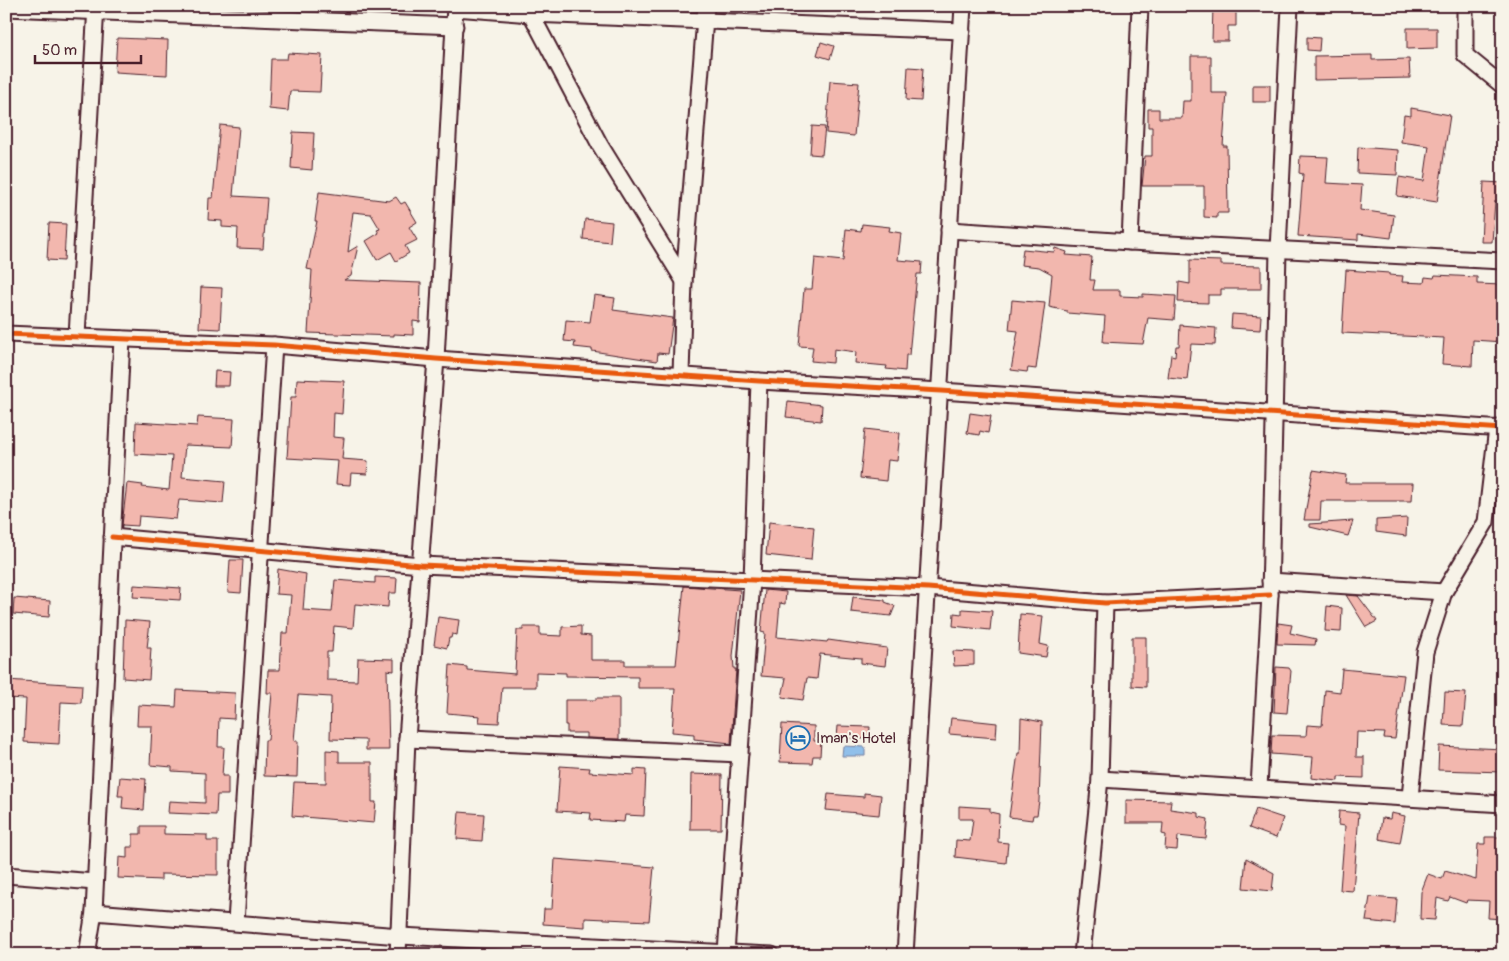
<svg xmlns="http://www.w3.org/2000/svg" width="1509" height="961" font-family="Pangolin,sans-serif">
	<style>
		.water { fill: #90bfea; stroke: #747f9e }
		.building { fill: #f2b7ae; stroke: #4a1f2b }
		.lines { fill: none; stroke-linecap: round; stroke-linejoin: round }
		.minor-casing { stroke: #4a1f2b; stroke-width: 19 }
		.minor { stroke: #f7f3e8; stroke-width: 15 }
		.cycleway-casing { stroke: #f7f3e8; stroke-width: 8 }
		.cycleway { stroke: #e8590c; stroke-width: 5 }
		.labels { text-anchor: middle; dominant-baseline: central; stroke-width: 4; stroke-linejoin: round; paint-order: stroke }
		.poi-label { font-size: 15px; fill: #4a1f2b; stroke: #f7f3e8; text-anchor: start }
	</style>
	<rect width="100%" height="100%" fill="#f7f3e8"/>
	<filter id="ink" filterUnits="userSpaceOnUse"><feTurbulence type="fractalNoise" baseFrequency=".02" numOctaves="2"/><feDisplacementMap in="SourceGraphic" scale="10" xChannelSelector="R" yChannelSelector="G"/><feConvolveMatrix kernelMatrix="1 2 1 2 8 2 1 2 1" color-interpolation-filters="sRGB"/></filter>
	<g filter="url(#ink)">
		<polygon class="water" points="843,746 865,747 865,756 842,756"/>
		<g class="building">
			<polygon points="1213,6 1236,6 1236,26 1228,26 1228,41 1212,41"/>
			<polygon points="1407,28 1437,28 1437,48 1407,49"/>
			<polygon points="1307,37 1320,38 1319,51 1307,50"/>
			<polygon points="117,38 168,40 167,75 115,72"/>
			<polygon points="821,42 834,46 830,59 817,55"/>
			<polygon points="288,53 322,55 320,92 290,91 288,111 269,109 271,59 287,59"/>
			<polygon points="1372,55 1372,60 1409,59 1410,78 1314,80 1314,56"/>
			<polygon points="1191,56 1211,56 1211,93 1227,93 1223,146 1227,146 1228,213 1217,213 1217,218 1204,217 1204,186 1142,186 1145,156 1152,156 1152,127 1148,127 1148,109 1159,109 1159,118 1182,118 1183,101 1191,101"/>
			<polygon points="908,67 923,68 921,101 906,100"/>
			<polygon points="830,81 859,83 854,136 826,133"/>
			<rect x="1253" y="85" width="17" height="17"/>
			<polygon points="1411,108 1450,115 1437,202 1397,196 1399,177 1424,181 1429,146 1401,142 1404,115 1411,116"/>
			<polygon points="220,125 239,127 233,196 267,198 263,249 237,248 238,228 222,227 222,221 208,220 209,198 213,198"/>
			<polygon points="812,126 825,127 822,155 810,154"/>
			<polygon points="293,132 314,133 312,170 291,168"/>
			<polygon points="1358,147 1398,150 1397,175 1357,173"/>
			<polygon points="1300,156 1328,157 1326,183 1362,185 1360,210 1394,215 1391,238 1358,234 1358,240 1298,236 1303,174 1299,173"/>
			<polygon points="1484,182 1503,183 1503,201 1495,201 1492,242 1481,242"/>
			<polygon points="319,192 389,201 396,197 401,204 405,202 417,222 409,227 417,240 405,246 409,253 396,261 391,252 377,260 366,241 379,233 377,230 380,229 371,214 353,212 348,252 358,246 351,276 344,280 421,283 420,322 413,321 413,335 394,334 394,336 308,333 312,270 307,269 317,221 315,221"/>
			<polygon points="585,219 612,222 610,242 583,239"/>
			<polygon points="49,223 66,224 64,261 47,260"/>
			<polygon points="862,224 890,227 889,231 901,233 898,260 922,262 921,274 917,274 909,355 906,355 905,371 886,369 887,366 855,363 856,352 834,349 833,363 811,361 813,347 799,346 804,289 812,289 815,258 843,261 846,229 861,231"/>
			<polygon points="1055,248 1067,252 1066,255 1092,257 1090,280 1095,280 1093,290 1120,290 1120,296 1143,297 1143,294 1176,296 1174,320 1148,318 1143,344 1103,342 1105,316 1067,313 1067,311 1049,307 1052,274 1039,267 1021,265 1023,249 1054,252"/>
			<polygon points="1190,260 1221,261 1221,265 1261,266 1261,289 1221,289 1221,295 1208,295 1208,303 1178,302 1179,282 1190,284"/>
			<polygon points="1346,270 1389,273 1389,275 1403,276 1402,282 1424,283 1425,277 1434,278 1435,275 1477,277 1477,284 1503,285 1503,342 1473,340 1472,366 1442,364 1444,338 1342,333"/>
			<polygon points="201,287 222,288 220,329 199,328"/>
			<polygon points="594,295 615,298 613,310 673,318 668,354 658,353 657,361 592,351 592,349 574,347 575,342 564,341 566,320 590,322"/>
			<polygon points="1012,300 1045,303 1036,369 1028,368 1027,372 1011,370 1018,331 1009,330"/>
			<polygon points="1232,314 1261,316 1260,330 1231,328"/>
			<polygon points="1180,325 1216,328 1215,345 1191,344 1187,380 1168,378 1171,355 1175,356 1176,346 1179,346"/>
			<polygon points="215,371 230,372 229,386 214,386"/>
			<polygon points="297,379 344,381 342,414 334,413 333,437 344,438 342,459 368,461 367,474 351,473 350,485 336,484 338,461 287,458 291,397 296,397"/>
			<polygon points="788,401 822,405 821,421 786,417"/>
			<polygon points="970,413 991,416 988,433 980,431 979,435 967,433"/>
			<polygon points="198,417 234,419 232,447 185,445 182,477 225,481 223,503 179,500 176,519 139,516 138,526 122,525 127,483 143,485 142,487 169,490 172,456 135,454 136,422 197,426"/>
			<polygon points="865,429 900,433 897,461 888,460 886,481 860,478"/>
			<polygon points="1313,470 1346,475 1345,483 1413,483 1412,501 1321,501 1320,520 1304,520"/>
			<polygon points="1407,518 1406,536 1376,532 1376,520"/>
			<polygon points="1353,521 1348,536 1310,527 1310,524"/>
			<polygon points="769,522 814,527 811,560 766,555"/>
			<polygon points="230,560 243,560 241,593 228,592"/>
			<polygon points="278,569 306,574 303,610 332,612 335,580 375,583 375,577 397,578 396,593 389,593 388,607 355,604 353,628 334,626 332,652 327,652 327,680 357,681 358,658 394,659 394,671 387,670 389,750 366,750 366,740 330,739 331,697 298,695 294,741 298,741 297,777 264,776 265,740 268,740 272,693 267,693 268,670 280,670 282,633 288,633 291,595 276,594"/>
			<polygon points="134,585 181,588 180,600 133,597"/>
			<polygon points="684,586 740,590 733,656 734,669 736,669 731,743 694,739 694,734 672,732 675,688 638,688 638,677 566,676 566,673 536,672 536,687 502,687 499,723 479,722 480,716 447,713 450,665 467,667 467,670 515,674 517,630 523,630 523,627 540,627 540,635 562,636 562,627 581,626 581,635 591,636 591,660 625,660 625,665 676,665"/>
			<polygon points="765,590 786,592 785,604 780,603 777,637 827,642 828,640 887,648 885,666 861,663 861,658 820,654 817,679 807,678 803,700 782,697 786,678 761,676 765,633 761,632"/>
			<polygon points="1346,595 1358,596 1377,621 1366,627"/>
			<polygon points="853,597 885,600 885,602 895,606 891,616 851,612"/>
			<polygon points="14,598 50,601 49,617 13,614"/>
			<polygon points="1327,606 1342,608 1341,632 1325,631"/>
			<polygon points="962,609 992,611 990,630 953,626 954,613 962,614"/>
			<polygon points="1020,614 1043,616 1040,644 1048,646 1046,657 1018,653"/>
			<polygon points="438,617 459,620 457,635 452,634 451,638 449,638 447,648 434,645"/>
			<polygon points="125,620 150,622 147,648 151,648 149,680 123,678"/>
			<polygon points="1278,623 1292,625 1290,633 1316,639 1315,645 1277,644"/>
			<polygon points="1132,637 1146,637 1146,687 1132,686"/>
			<polygon points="953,651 974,652 974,665 954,666"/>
			<polygon points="1276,667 1289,668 1291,671 1287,713 1274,712"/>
			<polygon points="1342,669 1404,675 1395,739 1384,738 1385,733 1357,732 1356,757 1364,757 1364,778 1338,777 1338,781 1311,778 1313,757 1271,754 1272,735 1306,736 1307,725 1322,726 1325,690 1340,692"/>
			<polygon points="6,680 82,685 81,703 61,702 59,744 24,742 26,699 6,698"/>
			<polygon points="177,690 235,693 234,719 219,718 218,747 224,747 222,776 228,776 228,795 217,795 216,815 168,813 169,801 205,803 205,773 172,771 172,767 150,765 152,726 137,726 138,705 176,707"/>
			<polygon points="1445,692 1466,693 1463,726 1443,725"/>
			<polygon points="596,698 619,698 619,739 587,738 587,733 567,733 567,725 565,725 565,700 596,700"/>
			<polygon points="951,718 997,723 996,738 949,734"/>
			<polygon points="1021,718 1042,722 1039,801 1037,815 1033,815 1032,820 1009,817 1018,753 1020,753"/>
			<polygon points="782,724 814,726 814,741 821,741 820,756 813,756 812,763 780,762"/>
			<polygon points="838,726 870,727 869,739 837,738"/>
			<polygon points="1439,746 1503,749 1503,772 1438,770"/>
			<polygon points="326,750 339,751 339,762 372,762 372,802 376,802 374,823 292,816 294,782 326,783"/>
			<polygon points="560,766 590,768 589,772 634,775 634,769 646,770 644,816 625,815 624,822 590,820 591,813 557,811"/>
			<polygon points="691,774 722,775 721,829 690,829"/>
			<polygon points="120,777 146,779 144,810 122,808 123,796 118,796"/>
			<polygon points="864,793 881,795 879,815 826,810 828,794 864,797"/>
			<polygon points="1126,800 1171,801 1170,809 1199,813 1199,817 1208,819 1206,839 1178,836 1177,850 1165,849 1166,835 1162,834 1163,823 1126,823"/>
			<polygon points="959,806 990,808 990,812 999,814 998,842 1008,843 1006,863 955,857 956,840 970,841 973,819 959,819"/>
			<polygon points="1256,809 1283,818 1276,838 1249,828"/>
			<polygon points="1339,811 1359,813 1353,891 1340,890 1345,826 1338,825"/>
			<polygon points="459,812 484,814 482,841 457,839"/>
			<polygon points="1391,813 1405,816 1400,843 1379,839 1382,818 1390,819"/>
			<polygon points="141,826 164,826 164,834 207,835 207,841 218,841 218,875 161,874 161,880 118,878 119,857 127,858 127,847 133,847 133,834 141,834"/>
			<polygon points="1485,837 1503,837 1503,919 1488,918 1489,901 1467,900 1466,903 1450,897 1448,901 1437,898 1435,920 1420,919 1421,892 1428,874 1442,879 1445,871 1476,880 1478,844 1485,844"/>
			<polygon points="1246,858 1274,873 1272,891 1243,888"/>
			<polygon points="555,859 654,867 649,921 585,918 585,927 543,924 544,909 552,909"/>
			<polygon points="1370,897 1397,899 1395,924 1366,921"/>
		</g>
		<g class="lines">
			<g class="minor-casing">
				<g id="minor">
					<polyline points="1465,6 1465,55 1503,86"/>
					<polyline points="6,8 455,26"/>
					<polyline points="455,8 531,14 962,31"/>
					<polyline points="531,14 600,145 684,281"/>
					<polyline points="949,230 1130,242 1503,261"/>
					<polyline points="1130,242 1140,6"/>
					<polyline points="6,334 274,345 436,359 759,381 941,391 1503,429"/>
					<polyline points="77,336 96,6"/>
					<polyline points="681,374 684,281 706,6"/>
					<polyline points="112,537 421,565 928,588 1105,603 1270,595"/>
					<polyline points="1270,581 1444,592"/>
					<polyline points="407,739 740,754"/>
					<polyline points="1100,779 1503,804"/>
					<polyline points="1259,787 1270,595 1278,250 1290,6"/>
					<polyline points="1410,797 1425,652 1444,592 1486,522 1497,428"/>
					<polyline points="6,875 95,882"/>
					<polyline points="94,912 400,936 772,955"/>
					<polyline points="236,922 274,345"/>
					<polyline points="726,953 752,580 759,381"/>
					<polyline points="87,955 94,912 122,339"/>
					<polyline points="398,955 407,739 436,359 455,6"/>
					<polyline points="905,955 963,6"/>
					<polyline points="1082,955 1100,779 1105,603"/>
				</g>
			</g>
			<use href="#minor" class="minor"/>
			<g class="cycleway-casing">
				<g id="cycleway">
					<polyline points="6,334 274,345 436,359 759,381 941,391 1503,429"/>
					<polyline points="112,537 421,565 928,588 1105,603 1270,595"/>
				</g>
			</g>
			<use href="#cycleway" class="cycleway"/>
		</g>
	</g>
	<defs>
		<g id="hotel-ring" transform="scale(1.25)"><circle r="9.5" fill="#f7f3e8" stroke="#1f6fb2" stroke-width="1.5"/><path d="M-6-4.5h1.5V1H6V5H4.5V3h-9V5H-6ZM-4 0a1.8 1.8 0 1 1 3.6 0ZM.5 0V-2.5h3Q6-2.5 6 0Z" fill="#1f6fb2"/></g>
	</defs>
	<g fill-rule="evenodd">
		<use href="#hotel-ring" x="798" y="738"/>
	</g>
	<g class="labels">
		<g class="poi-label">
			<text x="816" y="738">Iman's Hotel</text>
		</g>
	</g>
	<rect width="1509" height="961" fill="none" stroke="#f7f3e8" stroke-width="25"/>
	<rect x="12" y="12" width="1484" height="936" fill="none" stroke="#4a1f2b" stroke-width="2" filter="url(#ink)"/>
	<path d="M35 55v8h106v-8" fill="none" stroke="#4a1f2b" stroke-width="2.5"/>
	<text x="42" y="55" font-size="15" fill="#4a1f2b" stroke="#f7f3e8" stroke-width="4" paint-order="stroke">50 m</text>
</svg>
